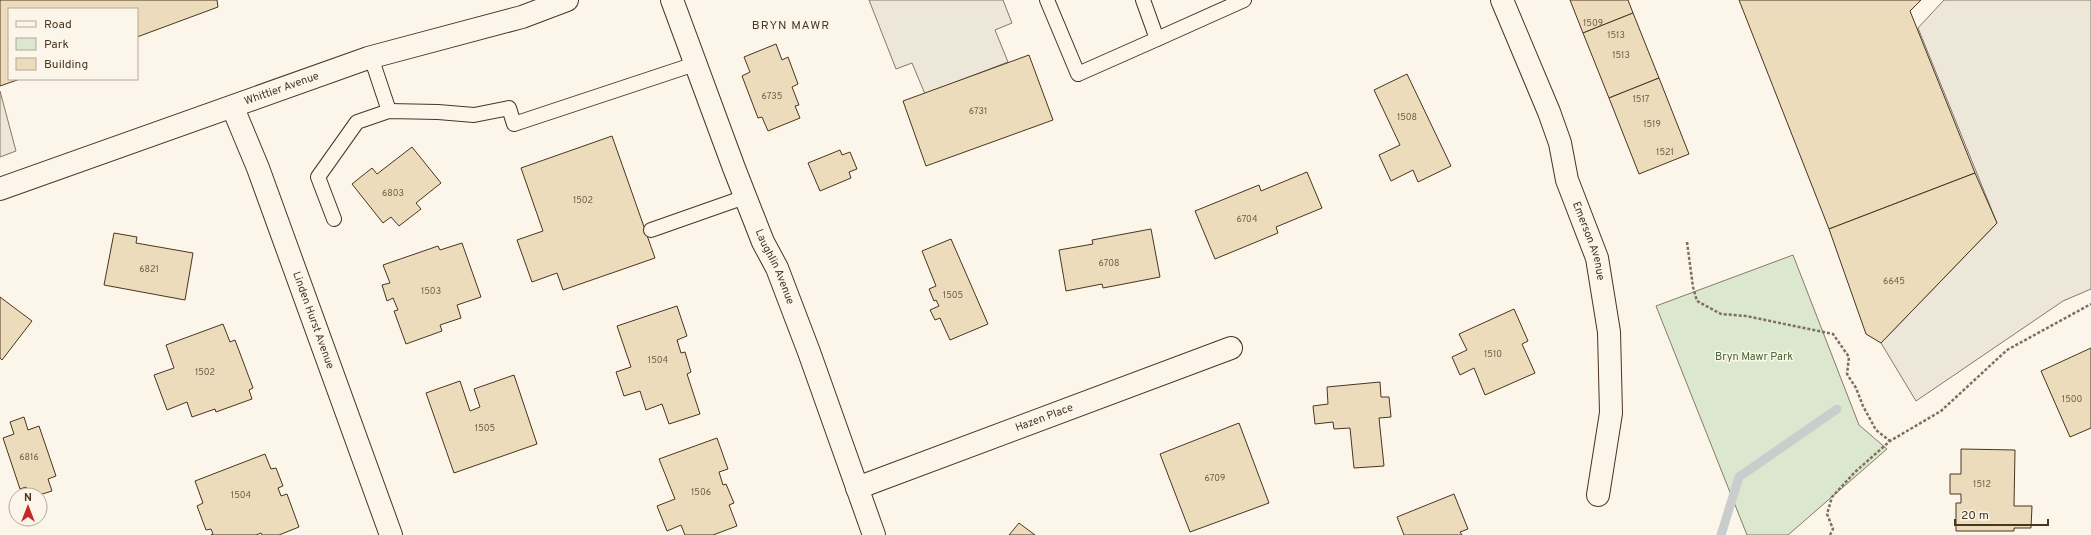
<svg xmlns="http://www.w3.org/2000/svg" width="2091" height="535" font-family="Overpass,sans-serif">
	<style>
		.green { fill: #dce7d0; stroke: #887966 }
		.parking { fill: #ede7d9; stroke: #887966 }
		.lines { fill: none; stroke-linecap: round; stroke-linejoin: round }
		.stream { stroke: #c9cecd; stroke-width: 9 }
		.building { fill: #ecdcbc; stroke: #4a3520 }
		.lane-casing { stroke: #4a3520; stroke-width: 16 }
		.street-casing { stroke: #4a3520; stroke-width: 24 }
		.path { stroke: #7f6f5c; stroke-width: 2.5; stroke-dasharray: 3 2; stroke-linecap: butt }
		.lane { stroke: #fbf6e9; stroke-width: 14 }
		.street { stroke: #fbf6e9; stroke-width: 22 }
		.labels { text-anchor: middle; dominant-baseline: central; stroke-width: 3; stroke-linejoin: round; paint-order: stroke }
		.number-label { font-size: 9px; fill: #725f47 }
		.street-label { font-size: 11px; fill: #4a3520; stroke: #fbf6e9 }
		.park-label { font-size: 11px; fill: #436837; stroke: #fbf6e9 }
		.neighbourhood-label { font-size: 12px; letter-spacing: 1px; fill: #4a3520; stroke: #fbf6e9 }
	</style>
	<rect width="100%" height="100%" fill="#fbf6e9"/>
	<polygon class="green" points="1793,255 1859,425 1887,449 1788,535 1747,535 1656,306"/>
	<g class="parking">
		<polygon points="869,0 1003,0 1012,23 995,30 1008,62 925,94 912,63 896,69"/>
		<polygon points="1944,0 2091,0 2091,289 2063,301 1916,401 1881,343 1997,223 1918,28"/>
		<polygon points="0,91 16,151 0,157"/>
	</g>
	<g class="lines">
		<polyline class="stream" points="1721,535 1739,477 1837,409"/>
	</g>
	<g class="building">
		<polygon points="0,0 217,0 218,7 137,37 137,9 9,9 9,79 20,79 0,86"/>
		<polygon points="1570,0 1628,0 1633,13 1583,33"/>
		<polygon points="1739,0 1921,0 1910,11 1975,173 1829,229"/>
		<polygon points="1633,13 1659,78 1609,98 1583,33"/>
		<polygon points="776,44 782,60 788,57 798,84 792,87 799,105 795,106 800,118 768,131 762,117 758,118 742,76 750,72 744,57"/>
		<polygon points="1029,55 1053,120 926,166 903,101"/>
		<polygon points="1407,74 1451,166 1418,182 1413,170 1391,181 1379,155 1400,145 1374,90"/>
		<polygon points="1659,78 1689,154 1639,174 1609,98"/>
		<polygon points="612,136 655,258 563,290 557,273 532,282 517,240 543,231 521,168"/>
		<polygon points="412,147 441,183 416,203 421,209 399,226 391,217 383,223 352,184 372,168 377,174"/>
		<polygon points="840,150 842,155 850,152 857,169 849,172 851,178 820,191 808,163"/>
		<polygon points="1307,172 1322,208 1276,227 1278,233 1215,259 1195,211 1259,185 1261,191"/>
		<polygon points="1975,173 1997,223 1881,343 1866,334 1829,229"/>
		<polygon points="1151,229 1160,277 1103,288 1102,284 1066,291 1059,250 1093,244 1092,240"/>
		<polygon points="114,233 137,237 136,243 193,253 185,300 104,285"/>
		<polygon points="951,239 988,324 950,340 940,318 935,320 930,310 939,306 936,300 934,301 929,289 936,286 922,251"/>
		<polygon points="462,243 481,297 457,305 461,318 440,325 442,331 406,344 394,311 398,310 393,298 387,301 382,285 390,283 383,265 438,246 440,250"/>
		<polygon points="0,297 32,321 2,360 0,358"/>
		<polygon points="677,306 687,336 677,340 681,353 685,352 691,372 687,374 700,414 669,424 662,404 646,410 640,391 624,396 616,372 631,367 617,326"/>
		<polygon points="1514,309 1528,341 1522,344 1535,373 1485,395 1474,368 1460,375 1452,357 1467,350 1459,334"/>
		<polygon points="223,324 230,342 235,340 253,388 249,390 252,399 216,412 215,409 192,417 187,402 167,410 154,375 174,368 166,345"/>
		<polygon points="2091,348 2091,428 2070,437 2041,371"/>
		<polygon points="514,375 537,444 454,473 426,393 460,381 470,411 480,407 474,389"/>
		<polygon points="1380,382 1381,397 1389,397 1391,417 1379,418 1384,466 1354,468 1350,428 1334,429 1333,422 1315,424 1313,406 1328,404 1327,387"/>
		<polygon points="24,417 28,430 39,426 56,476 48,479 52,491 39,495 28,495 26,487 20,489 3,438 14,434 10,422"/>
		<polygon points="1239,423 1269,503 1190,532 1160,454"/>
		<polygon points="717,438 728,469 719,472 723,485 726,484 734,503 729,505 737,526 713,535 685,535 681,525 667,531 657,506 675,499 659,459"/>
		<polygon points="1961,449 2015,450 2014,506 2032,506 2031,528 2014,528 2014,531 1956,531 1956,503 1961,503 1961,494 1950,494 1950,474 1961,474"/>
		<polygon points="265,454 271,469 276,468 283,486 278,488 281,496 287,494 299,527 279,535 262,535 261,533 256,535 211,535 213,534 211,529 206,530 197,506 203,503 195,481"/>
		<polygon points="1454,494 1468,529 1460,532 1462,535 1404,535 1397,517"/>
		<polygon points="1019,523 1035,535 1009,535"/>
	</g>
	<g class="lines">
		<g class="lane-casing">
			<g id="lane">
				<polyline points="1047,0 1078,74 1157,39"/>
				<polyline points="1143,0 1157,39 1244,0"/>
				<polyline points="371,57 389,111"/>
				<polyline points="334,219 318,177 357,122 389,111 438,112 474,115 509,108 514,124 695,64"/>
				<polyline points="651,230 745,197"/>
			</g>
		</g>
		<g class="street-casing">
			<g id="street">
				<path id="s1" d="M672 0 734 168 763 242 777 268 809 352 874 535"/>
				<path id="s2" d="M1502 0 1549 112 1560 143 1567 180 1597 258 1609 332 1611 413 1598 495"/>
				<path id="s3" d="M233 108 258 168 391 535"/>
				<path id="s4" d="M0 189 368 58 522 17 567 0"/>
				<path id="s5" d="M857 488 1231 348"/>
			</g>
		</g>
		<g class="path">
			<polyline points="1687,242 1693,287 1697,301 1721,314 1746,316 1833,334 1849,357 1847,374 1856,388 1863,406 1876,430 1890,441"/>
			<polyline points="1830,535 1833,529 1827,514 1832,497 1855,472 1890,441 1941,411 2007,350 2091,304"/>
		</g>
		<use href="#lane" class="lane"/>
		<use href="#street" class="street"/>
	</g>
	<g class="labels">
		<g class="number-label">
			<text x="1593" y="23">1509</text>
			<text x="1616" y="35">1513</text>
			<text x="1621" y="55">1513</text>
			<text x="772" y="96">6735</text>
			<text x="1641" y="99">1517</text>
			<text x="978" y="111">6731</text>
			<text x="1407" y="117">1508</text>
			<text x="1652" y="124">1519</text>
			<text x="1665" y="152">1521</text>
			<text x="393" y="193">6803</text>
			<text x="583" y="200">1502</text>
			<text x="1247" y="219">6704</text>
			<text x="1109" y="263">6708</text>
			<text x="149" y="269">6821</text>
			<text x="1894" y="281">6645</text>
			<text x="431" y="291">1503</text>
			<text x="953" y="295">1505</text>
			<text x="1493" y="354">1510</text>
			<text x="658" y="360">1504</text>
			<text x="205" y="372">1502</text>
			<text x="2072" y="399">1500</text>
			<text x="485" y="428">1505</text>
			<text x="29" y="457">6816</text>
			<text x="1215" y="478">6709</text>
			<text x="1982" y="484">1512</text>
			<text x="701" y="492">1506</text>
			<text x="241" y="495">1504</text>
		</g>
		<g class="street-label">
			<text stroke="none"><textPath href="#s4" startOffset="299">Whittier Avenue</textPath></text>
			<text stroke="none"><textPath href="#s2" startOffset="257">Emerson Avenue</textPath></text>
			<text stroke="none"><textPath href="#s1" startOffset="286">Laughlin Avenue</textPath></text>
			<text stroke="none"><textPath href="#s3" startOffset="227">Linden Hurst Avenue</textPath></text>
			<text stroke="none"><textPath href="#s5" startOffset="200">Hazen Place</textPath></text>
		</g>
		<g class="park-label">
			<text x="1754" y="357">Bryn Mawr Park</text>
		</g>
		<g class="neighbourhood-label">
			<text x="791" y="26">BRYN MAWR</text>
		</g>
	</g>
	<rect x="8" y="8" width="130" height="72" fill="#fbf6e9" stroke="#b4a999"/>
	<rect x="16" y="21" width="20" height="6" fill="#fbf6e9" stroke="#b4a999"/>
	<text x="44" y="28" font-size="12" fill="#4a3520">Road</text>
	<rect x="16" y="38" width="20" height="12" fill="#dce7d0" stroke="#b4a999"/>
	<text x="44" y="48" font-size="12" fill="#4a3520">Park</text>
	<rect x="16" y="58" width="20" height="12" fill="#ecdcbc" stroke="#b4a999"/>
	<text x="44" y="68" font-size="12" fill="#4a3520">Building</text>
	<g transform="translate(28 507)"><circle r="19" fill="#fbf6e9" stroke="#b4a999"/>
	<path d="M0-3L7 15L0 10L-7 15Z" fill="#c62828"/>
	<text y="-6" font-size="11" font-weight="bold" text-anchor="middle" fill="#4a3520">N</text>
	</g>
	<path d="M1955 519v6h93v-6" fill="none" stroke="#4a3520" stroke-width="2"/>
	<text x="1961" y="519" font-size="12" fill="#4a3520" stroke="#fbf6e9" stroke-width="3" paint-order="stroke">20 m</text>
</svg>
